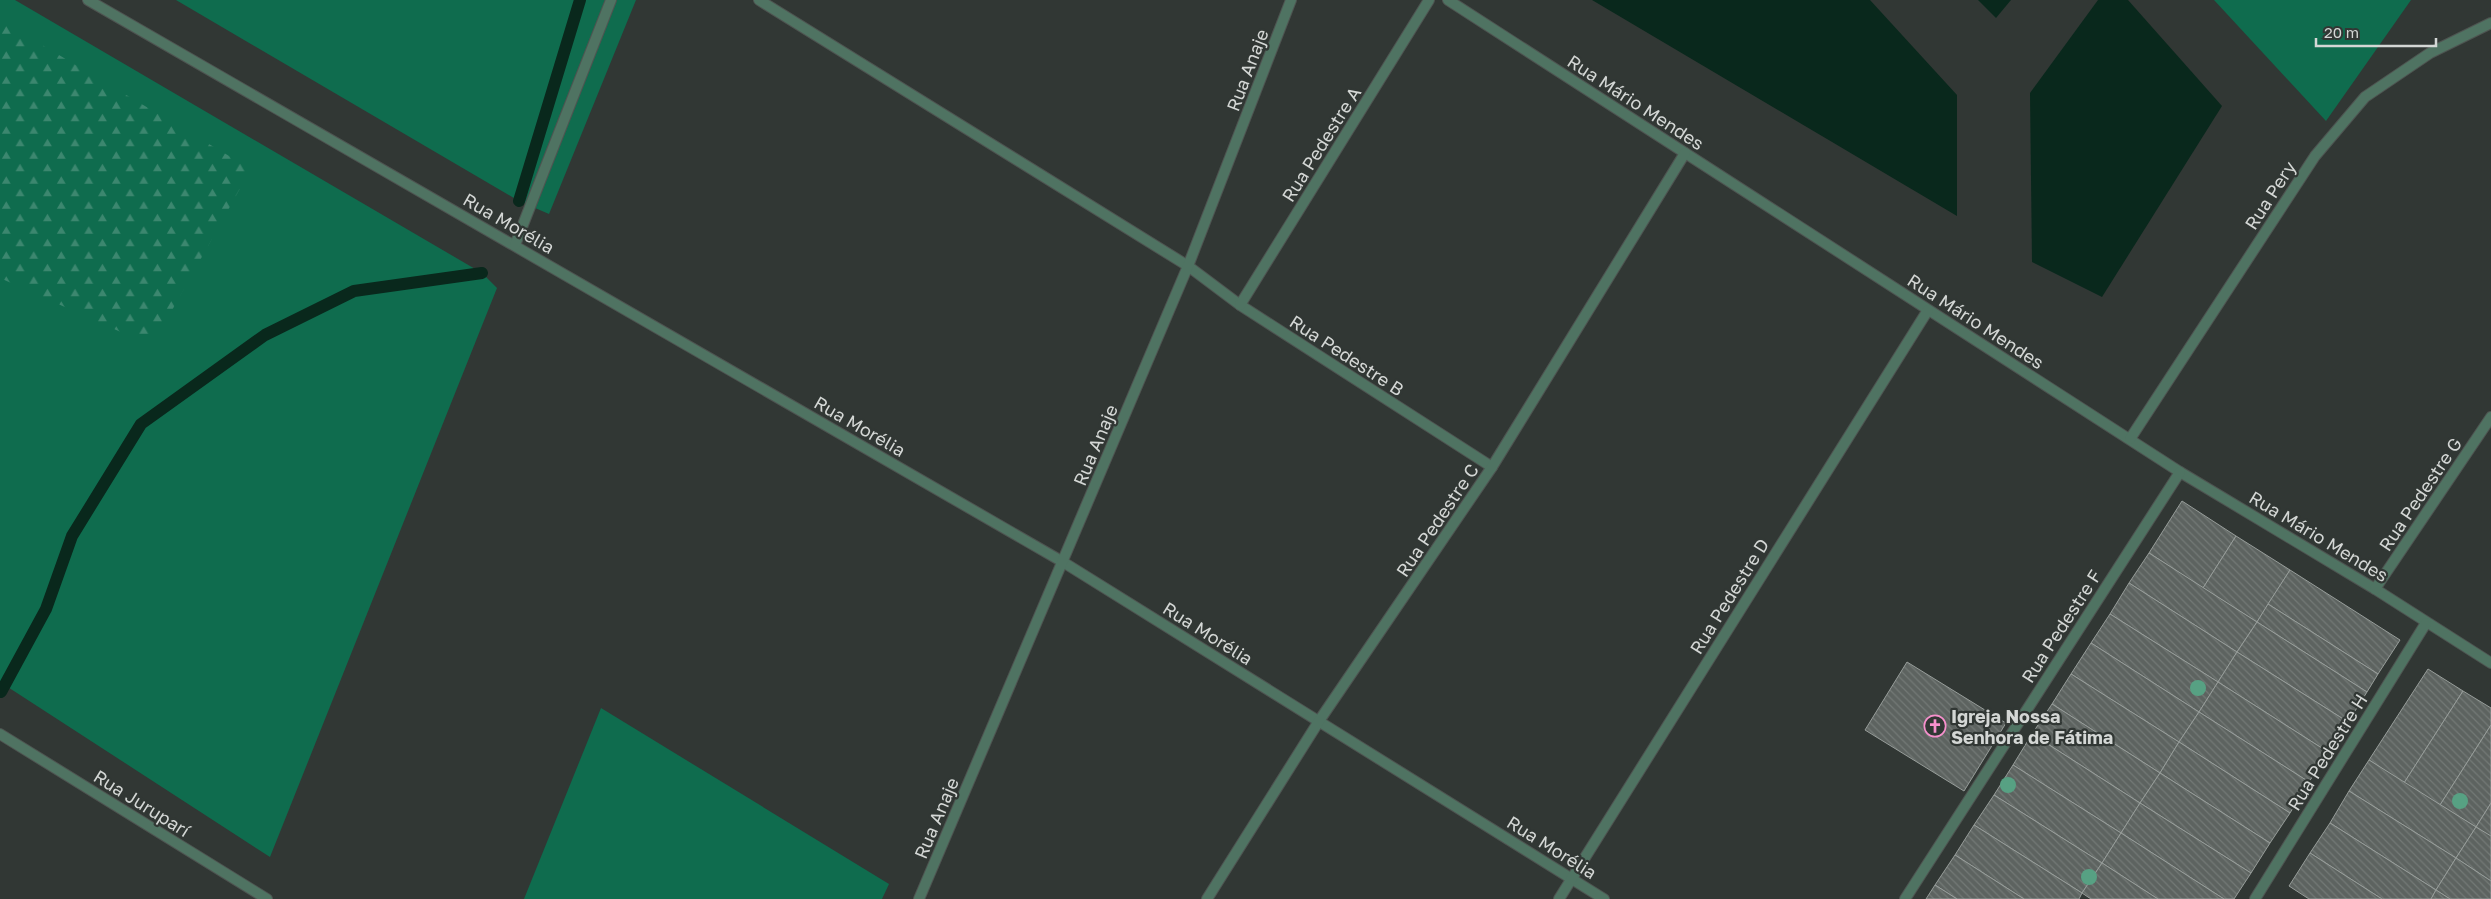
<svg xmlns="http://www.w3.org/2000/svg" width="2491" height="899" font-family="'Golos Text',sans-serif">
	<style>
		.green { fill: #0f6c4e }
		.forest { fill: url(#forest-firs) }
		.water { fill: #09281c }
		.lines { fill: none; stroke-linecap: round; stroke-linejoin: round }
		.stream { stroke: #09281c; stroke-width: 12 }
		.building { fill: url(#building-back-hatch); stroke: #979d9a }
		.minor-casing { stroke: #4e5451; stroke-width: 12 }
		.minor { stroke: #4f7362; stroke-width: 10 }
		.tree { fill: #57a183 }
		.labels { text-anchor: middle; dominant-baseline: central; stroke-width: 4.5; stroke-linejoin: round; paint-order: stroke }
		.street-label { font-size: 18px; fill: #d4d7d5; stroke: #313734 }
		.poi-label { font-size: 18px; font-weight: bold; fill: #d4d7d5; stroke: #313734; text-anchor: start }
	</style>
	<defs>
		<pattern id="forest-firs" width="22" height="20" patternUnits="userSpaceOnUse" patternTransform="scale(1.25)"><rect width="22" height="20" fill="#0f6c4e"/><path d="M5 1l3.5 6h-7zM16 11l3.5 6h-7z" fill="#3c876f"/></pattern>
		<pattern id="building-back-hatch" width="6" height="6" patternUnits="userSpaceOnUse" patternTransform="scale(1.25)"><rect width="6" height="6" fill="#5d6360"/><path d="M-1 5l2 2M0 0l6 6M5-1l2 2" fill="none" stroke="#737976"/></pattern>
	</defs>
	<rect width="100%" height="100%" fill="#313734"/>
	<g class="green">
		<polygon points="0,0 15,0 482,273 497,288 270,857 0,682"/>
		<polygon points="176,0 636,0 549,214 519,201"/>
		<polygon points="2214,0 2411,0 2326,121"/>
		<polygon points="601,708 889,884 882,899 524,899"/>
	</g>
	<polygon class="forest" points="0,20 251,169 152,346 0,278"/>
	<g class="water">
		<polygon points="1592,0 1870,0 1957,95 1957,216"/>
		<polygon points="1978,0 2011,0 1996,18"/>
		<polygon points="2098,0 2128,0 2222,106 2102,297 2032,262 2030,93"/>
	</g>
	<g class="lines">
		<g class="stream">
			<polyline points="519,201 580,0"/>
			<polyline points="1,692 46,609 72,536 141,424 265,335 354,291 482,273"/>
		</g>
	</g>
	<g class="building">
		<polygon points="2182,501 2236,536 2203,588 2149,553"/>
		<polygon points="2236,536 2290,570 2257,622 2203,588"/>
		<polygon points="2149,553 2257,622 2237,652 2129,583"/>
		<polygon points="2290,570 2400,640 2378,674 2268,604"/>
		<polygon points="2129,583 2237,652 2218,682 2110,614"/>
		<polygon points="2268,604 2378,674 2367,692 2257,622"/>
		<polygon points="2110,614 2218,682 2199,712 2091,643"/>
		<polygon points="2257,622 2367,692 2348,722 2237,652"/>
		<polygon points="2091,643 2199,712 2179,742 2071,674"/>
		<polygon points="2237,652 2348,722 2328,752 2218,682"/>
		<polygon points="1907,662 2006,723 1964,791 1865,730"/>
		<polygon points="2428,669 2463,691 2404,783 2369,760"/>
		<polygon points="2071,674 2179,742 2160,773 2052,704"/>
		<polygon points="2218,682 2328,752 2309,782 2199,712"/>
		<polygon points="2463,691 2491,708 2491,725 2440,805 2404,783"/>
		<polygon points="2052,704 2160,773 2140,803 2032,734"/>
		<polygon points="2199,712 2309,782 2290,813 2179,742"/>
		<polygon points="2491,725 2491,803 2476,827 2440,805"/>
		<polygon points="2032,734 2140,803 2121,833 2013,765"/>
		<polygon points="2179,742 2290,813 2270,843 2160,773"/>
		<polygon points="2369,760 2476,827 2456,858 2349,791"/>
		<polygon points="2013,765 2121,833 2102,863 1994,795"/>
		<polygon points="2160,773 2270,843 2251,873 2140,803"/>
		<polygon points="2349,791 2456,858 2436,890 2330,823"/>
		<polygon points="1994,795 2102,863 2082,893 1974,825"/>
		<polygon points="2140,803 2251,873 2234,899 2224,899 2121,833"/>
		<polygon points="2491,803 2491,837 2476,827"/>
		<polygon points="2330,823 2436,890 2431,899 2382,899 2310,853"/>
		<polygon points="1974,825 2082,893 2079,899 2024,899 1955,855"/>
		<polygon points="2476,827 2491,836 2491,881 2456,858"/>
		<polygon points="2121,833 2224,899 2158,899 2102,863"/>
		<polygon points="2310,853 2382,899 2309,899 2289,886"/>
		<polygon points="1955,855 2024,899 1957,899 1935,885"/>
		<polygon points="2456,858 2491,881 2491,899 2450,899 2436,890"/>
		<polygon points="2102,863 2158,899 2091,899 2082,893"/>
		<polygon points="1935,885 1957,899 1926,899"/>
		<polygon points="2436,890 2450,899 2431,899"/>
	</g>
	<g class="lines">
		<g class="minor-casing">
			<g id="minor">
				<polyline points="88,0 1063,562 1604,899"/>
				<polyline points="759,0 1188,266 1240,305 1492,467"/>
				<polyline points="1448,0 2180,472 2375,589 2491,663"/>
				<polyline points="515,245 611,0"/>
				<polyline points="1240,305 1429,0"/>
				<polyline points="2130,439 2315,156 2365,97 2430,53 2491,23"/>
				<polyline points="2375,589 2491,417"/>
				<polyline points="0,734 267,899"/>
				<polyline points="919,899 1188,266 1291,0"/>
				<polyline points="1207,899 1319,721 1492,467 1685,153"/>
				<polyline points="1559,899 1928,310"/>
				<polyline points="1905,899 2180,472"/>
				<polyline points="2255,899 2426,623"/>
			</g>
		</g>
		<use href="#minor" class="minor"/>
	</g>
	<g class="tree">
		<circle cx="2198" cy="688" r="8"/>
		<circle cx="2008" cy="785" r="8"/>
		<circle cx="2460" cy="801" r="8"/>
		<circle cx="2089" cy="877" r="8"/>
	</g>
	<defs>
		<g id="church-ring" transform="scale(1.125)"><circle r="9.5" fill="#313734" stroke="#f790cd" stroke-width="1.5"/><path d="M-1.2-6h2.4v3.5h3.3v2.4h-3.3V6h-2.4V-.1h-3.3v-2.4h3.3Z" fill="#f790cd"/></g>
	</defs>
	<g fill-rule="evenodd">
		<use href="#church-ring" x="1935" y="726"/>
	</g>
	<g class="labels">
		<g class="street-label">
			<text transform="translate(1247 70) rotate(-69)">Rua Anaje</text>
			<text transform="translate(1636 102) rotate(33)">Rua Mário Mendes</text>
			<text transform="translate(1321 144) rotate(-58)">Rua Pedestre A</text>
			<text transform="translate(2270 195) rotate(-57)">Rua Pery</text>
			<text transform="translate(509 223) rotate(30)">Rua Morélia</text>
			<text transform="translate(1976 321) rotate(33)">Rua Mário Mendes</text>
			<text transform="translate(1347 355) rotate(33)">Rua Pedestre B</text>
			<text transform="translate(860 426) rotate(30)">Rua Morélia</text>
			<text transform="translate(1095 445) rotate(-67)">Rua Anaje</text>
			<text transform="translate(2420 494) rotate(-56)">Rua Pedestre G</text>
			<text transform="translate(1437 520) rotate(-56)">Rua Pedestre C</text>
			<text transform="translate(2319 536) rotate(31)">Rua Mário Mendes</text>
			<text transform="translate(1729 596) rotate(-58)">Rua Pedestre D</text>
			<text transform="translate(2061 626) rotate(-57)">Rua Pedestre F</text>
			<text transform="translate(1208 633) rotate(32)">Rua Morélia</text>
			<text transform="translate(2327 752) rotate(-58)">Rua Pedestre H</text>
			<text transform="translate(142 803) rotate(32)">Rua Juruparí</text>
			<text transform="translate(936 818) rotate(-67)">Rua Anaje</text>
			<text transform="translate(1552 847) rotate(32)">Rua Morélia</text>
		</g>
		<g class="poi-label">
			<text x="1951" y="716">Igreja Nossa<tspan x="1951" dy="21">Senhora de Fátima</tspan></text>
		</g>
	</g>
	<path d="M2316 38v8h120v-8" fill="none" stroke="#d4d7d5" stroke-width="2.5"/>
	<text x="2324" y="38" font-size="15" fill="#d4d7d5" stroke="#313734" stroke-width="4" paint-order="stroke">20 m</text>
</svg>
